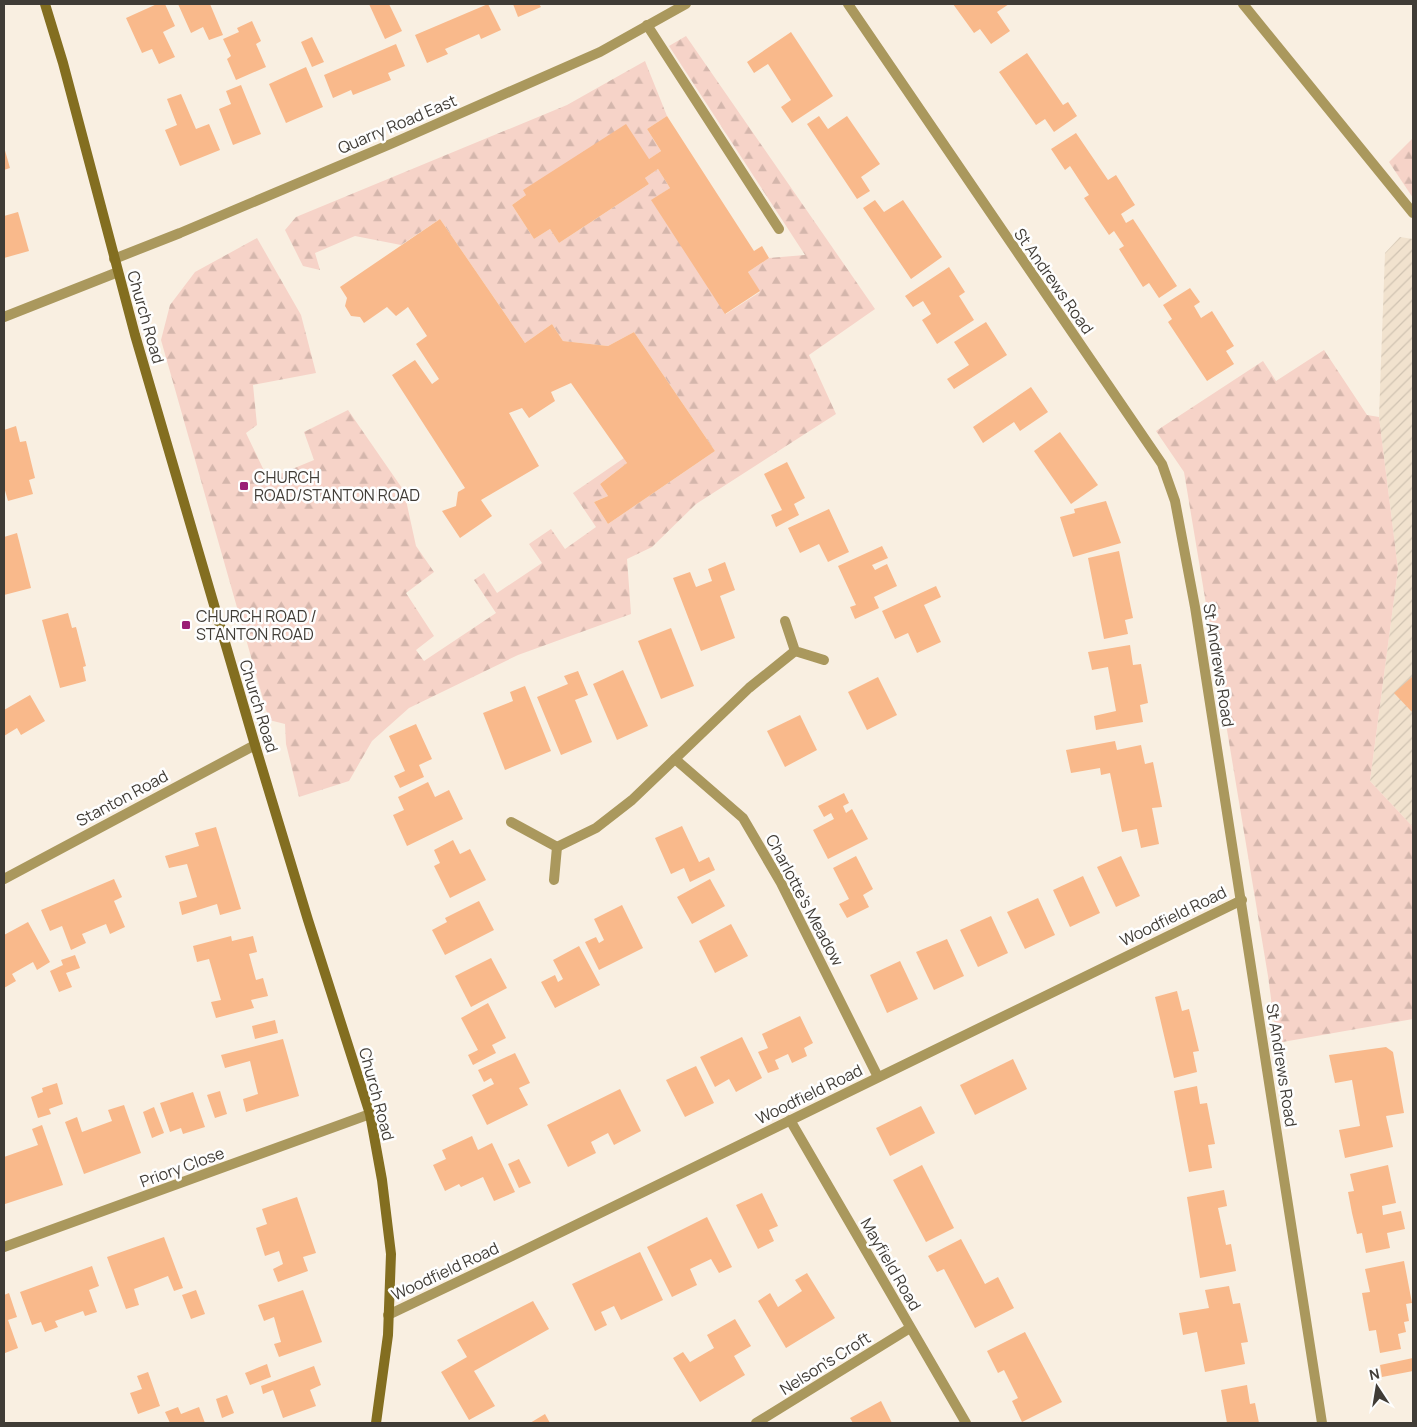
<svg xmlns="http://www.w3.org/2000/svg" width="1417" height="1427" font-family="Manrope,sans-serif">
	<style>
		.industrial { fill: url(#industrial-furrows) }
		.forest { fill: url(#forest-firs) }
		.building { fill: #f9b98b }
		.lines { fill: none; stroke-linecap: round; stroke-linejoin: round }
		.service { stroke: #aa985d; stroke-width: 10 }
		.minor { stroke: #aa985d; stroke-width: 10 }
		.tertiary { stroke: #aa985d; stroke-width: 10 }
		.secondary { stroke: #836e20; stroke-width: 10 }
		.poi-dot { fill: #991d76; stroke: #fefefe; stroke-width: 2 }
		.labels { text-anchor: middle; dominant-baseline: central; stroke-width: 5; stroke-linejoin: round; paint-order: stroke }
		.street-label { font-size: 16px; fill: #403c36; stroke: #fefefe }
		.poi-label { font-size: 16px; fill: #403c36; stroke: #fefefe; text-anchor: start }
	</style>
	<defs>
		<pattern id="industrial-furrows" width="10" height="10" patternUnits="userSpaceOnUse" patternTransform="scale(1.25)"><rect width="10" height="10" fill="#f1e2ce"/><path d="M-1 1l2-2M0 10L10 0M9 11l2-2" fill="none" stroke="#d0c3b2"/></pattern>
		<pattern id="forest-firs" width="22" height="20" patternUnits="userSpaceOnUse" patternTransform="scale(1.25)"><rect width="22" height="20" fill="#f6d3c8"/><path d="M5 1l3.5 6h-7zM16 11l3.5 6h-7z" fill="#d4b6ac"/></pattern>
	</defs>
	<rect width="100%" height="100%" fill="#f9efe1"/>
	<polygon class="industrial" points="1400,237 1413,239 1413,827 1370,781 1398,569 1379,417 1385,253"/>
	<g class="forest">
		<polygon points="686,36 875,309 809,355 836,414 696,504 652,547 627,559 631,614 518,655 409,708 372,741 349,781 299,797 286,744 285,724 269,720 161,340 170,305 195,272 257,238 301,315 316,373 253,385 257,425 246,433 268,479 314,460 304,432 348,410 404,491 416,546 434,572 406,593 434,636 416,650 424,661 496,613 474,580 484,573 497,593 542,563 529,544 551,529 565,549 596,527 573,493 624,458 627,463 600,484 608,496 594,502 608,524 715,451 634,332 608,346 563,341 552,324 525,343 440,219 401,245 355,236 315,253 320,270 303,266 285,230 296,217 567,105 645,61 667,116 647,129 661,151 649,159 526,195 512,205 534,239 550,229 559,243 649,184 645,178 658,169 670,188 652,200 726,314 760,292 748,272 769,258 805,255 669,46"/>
		<polygon points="1413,138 1413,198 1389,162"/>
		<polygon points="1324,350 1367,415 1379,417 1398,569 1370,781 1413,827 1413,1019 1277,1043 1268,976 1184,472 1156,431 1263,361 1276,381"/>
	</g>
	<g class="building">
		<polygon points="157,4 165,4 175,26 163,32 175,57 159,64 152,49 142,53 126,18"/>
		<polygon points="178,4 210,4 223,35 209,40 203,27 191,33"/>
		<polygon points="369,4 389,4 402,31 385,39"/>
		<polygon points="488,4 501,30 481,39 479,34 445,49 448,54 427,63 415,35"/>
		<polygon points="513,4 539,4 541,7 518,17"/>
		<polygon points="953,4 1009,4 997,12 1010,31 991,44 980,29 974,33"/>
		<polygon points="252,21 261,41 256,44 266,67 236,80 227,59 231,56 223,39 239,32 237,28"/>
		<polygon points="791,32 833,96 792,123 781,107 791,100 768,64 754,73 747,62"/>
		<polygon points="312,37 324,62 312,67 301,42"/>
		<polygon points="396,44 405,66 388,73 391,80 353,95 351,90 333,98 324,75"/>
		<polygon points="1027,53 1063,105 1068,102 1077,116 1054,132 1045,119 1036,125 999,72"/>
		<polygon points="306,67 323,107 286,123 269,84"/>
		<polygon points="241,85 261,134 233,145 219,109 231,104 226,91"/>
		<polygon points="181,94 196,129 209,124 220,150 180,166 165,130 177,125 167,99"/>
		<polygon points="667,116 754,251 762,246 769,258 748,272 760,291 725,314 651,200 670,188 658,169 645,178 649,184 559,243 550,229 534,239 512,205 526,195 523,190 626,124 649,159 661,151 647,129"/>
		<polygon points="819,116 828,129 847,116 880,164 861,177 870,191 857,199 807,124"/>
		<polygon points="1076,133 1108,180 1116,175 1135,205 1121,214 1126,223 1133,219 1177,286 1159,298 1149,283 1143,287 1119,249 1124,246 1114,231 1109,235 1084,198 1089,195 1070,166 1065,170 1051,149"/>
		<polygon points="4,147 10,168 4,170"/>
		<polygon points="875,200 884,212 903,200 942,257 911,279 863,208"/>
		<polygon points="18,212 29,251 4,258 4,216"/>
		<polygon points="440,219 525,343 552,324 563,341 608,346 634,332 715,451 608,524 594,502 608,496 600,484 627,463 571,383 551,392 555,401 529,418 522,408 509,413 539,466 481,500 492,516 460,538 442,511 456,506 458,492 465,488 392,375 415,360 432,384 439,379 416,344 427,336 408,307 396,316 387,307 364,323 360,317 351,316 345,306 347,298 340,287"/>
		<polygon points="949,267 965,292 959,296 974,320 937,344 922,320 931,314 923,301 913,307 905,296"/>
		<polygon points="1190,288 1200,302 1194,306 1201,318 1212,311 1234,346 1226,351 1234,364 1207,381 1168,322 1172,319 1163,305"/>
		<polygon points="986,322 1007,355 954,389 947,379 969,365 954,342"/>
		<polygon points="1031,387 1048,412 1020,431 1014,422 983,443 973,427"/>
		<polygon points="16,426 20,442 26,441 35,478 29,480 33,494 8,501 4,487 4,430"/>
		<polygon points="1060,432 1098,485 1071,504 1034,451"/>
		<polygon points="787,462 805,498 794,504 799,515 776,527 771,515 782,510 764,474"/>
		<polygon points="1106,501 1121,543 1073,557 1060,517 1075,513 1074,509"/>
		<polygon points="829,509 849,552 828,562 819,544 800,553 788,528"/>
		<polygon points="17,533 31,588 4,595 4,537"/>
		<polygon points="882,546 888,558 872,565 875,570 887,564 897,586 874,597 879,608 855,619 850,607 856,605 838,566"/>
		<polygon points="1119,551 1133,618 1125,620 1128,634 1104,639 1088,558"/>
		<polygon points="725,562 735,590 720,596 735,638 701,651 673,578 690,572 696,587 712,581 708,569"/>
		<polygon points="936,586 941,597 924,605 941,642 917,653 908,633 895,639 882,611"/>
		<polygon points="68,613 72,628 76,627 86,666 83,667 86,681 60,688 42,620"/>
		<polygon points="671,628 694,686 661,699 638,641"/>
		<polygon points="1130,645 1133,665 1141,664 1148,703 1140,705 1143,722 1096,730 1094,716 1116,711 1108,667 1092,670 1088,652"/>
		<polygon points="623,670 648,726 617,740 593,684"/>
		<polygon points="578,671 588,695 575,700 592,742 561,755 537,697 568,684 564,676"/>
		<polygon points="1413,676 1413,713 1394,693"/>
		<polygon points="878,677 897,715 867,730 848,692"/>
		<polygon points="525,686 551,751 505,770 483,713 513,701 510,692"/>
		<polygon points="30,695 45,721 21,735 17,728 4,736 4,710"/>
		<polygon points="800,715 817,750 785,767 767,731"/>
		<polygon points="416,724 432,759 419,765 424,777 400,788 394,776 405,771 389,736"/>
		<polygon points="1115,741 1117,750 1141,745 1145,764 1153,762 1162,807 1152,808 1159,844 1141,848 1137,829 1122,832 1110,773 1101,775 1100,768 1071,773 1066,750"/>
		<polygon points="428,782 435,797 449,790 463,819 407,846 393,815 404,810 398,797"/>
		<polygon points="844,793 849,803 843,806 846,813 852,809 868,839 828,859 813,830 834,819 831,813 824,817 818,806"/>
		<polygon points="682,826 699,862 709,857 715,870 690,882 684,868 671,874 655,838"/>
		<polygon points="216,827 241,909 220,915 217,904 182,915 179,902 197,897 187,864 169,868 165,856 199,846 195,833"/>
		<polygon points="453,840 460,854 470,849 486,880 450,898 434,866 440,863 434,850"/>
		<polygon points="856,856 873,889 863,895 869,907 847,918 839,904 849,899 833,868"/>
		<polygon points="1121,856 1140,896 1116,907 1097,867"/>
		<polygon points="1083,876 1100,913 1070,927 1053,890"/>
		<polygon points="114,879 122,897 114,901 125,927 110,934 106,924 82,934 86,943 71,950 62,926 50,931 41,910"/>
		<polygon points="710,879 725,906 692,924 677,897"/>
		<polygon points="1038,898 1055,935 1025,949 1007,912"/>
		<polygon points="479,901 494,930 445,955 432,930 447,922 445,918"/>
		<polygon points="622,905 643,948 599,970 585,942 596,937 599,943 604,940 594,919"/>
		<polygon points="991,916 1008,953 978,967 960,930"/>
		<polygon points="28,922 50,962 37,970 33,962 12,974 16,981 4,988 4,935"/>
		<polygon points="731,924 748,956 715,973 699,941"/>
		<polygon points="231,936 232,941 253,936 257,952 249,954 256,980 263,978 268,996 251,1000 254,1008 216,1018 211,1002 221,1000 209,959 197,962 193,946"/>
		<polygon points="947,939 964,976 934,990 916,952"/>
		<polygon points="579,946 600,985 555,1008 541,982 555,975 558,982 563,979 553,960"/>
		<polygon points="75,955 80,968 66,973 72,987 59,992 50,971 63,965 61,960"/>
		<polygon points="491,958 507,988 471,1007 455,976"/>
		<polygon points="900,961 918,999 887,1013 870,975"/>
		<polygon points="1177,991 1182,1011 1189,1009 1199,1051 1193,1052 1197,1072 1174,1078 1155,997"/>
		<polygon points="488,1003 506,1038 492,1045 496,1053 473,1065 468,1055 478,1050 461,1018"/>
		<polygon points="800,1016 813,1043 804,1048 807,1056 792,1063 788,1054 775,1060 779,1069 768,1073 758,1052 768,1048 762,1034"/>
		<polygon points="275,1020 278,1033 255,1039 252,1026"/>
		<polygon points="742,1037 762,1078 736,1092 729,1079 715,1087 700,1057"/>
		<polygon points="283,1039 299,1096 246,1112 243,1099 258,1094 250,1061 225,1068 221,1055"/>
		<polygon points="1386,1047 1393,1052 1404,1113 1386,1116 1393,1147 1345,1158 1339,1130 1360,1126 1352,1080 1335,1083 1329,1055"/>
		<polygon points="515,1053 530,1083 519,1088 528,1105 487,1125 472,1095 494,1084 491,1078 484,1082 478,1070"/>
		<polygon points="1013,1059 1027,1089 975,1115 960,1085"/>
		<polygon points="696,1066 714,1103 685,1117 666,1080"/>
		<polygon points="57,1083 63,1104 49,1109 51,1114 38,1118 31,1097 43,1092 42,1088"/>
		<polygon points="1197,1086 1200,1104 1207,1103 1215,1144 1208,1145 1212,1168 1189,1172 1174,1091"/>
		<polygon points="620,1089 641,1131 614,1145 608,1133 591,1142 596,1153 568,1167 547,1125"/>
		<polygon points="220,1091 227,1114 215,1118 207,1095"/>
		<polygon points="193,1092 205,1127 183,1134 181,1128 170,1132 160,1103"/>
		<polygon points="124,1105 141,1153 84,1174 65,1122 77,1117 82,1132 112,1121 108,1110"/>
		<polygon points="921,1106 935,1133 890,1156 876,1128"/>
		<polygon points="154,1107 164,1133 152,1138 143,1112"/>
		<polygon points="42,1125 63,1185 5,1204 4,1157 38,1145 32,1129"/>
		<polygon points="472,1136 478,1150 492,1143 515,1192 494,1201 483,1177 461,1187 459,1184 445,1191 433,1165 446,1159 442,1150"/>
		<polygon points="519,1159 531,1183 519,1188 508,1164"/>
		<polygon points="922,1165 954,1228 926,1242 893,1180"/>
		<polygon points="1388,1165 1396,1203 1382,1206 1383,1215 1401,1211 1405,1229 1387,1233 1390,1248 1366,1253 1362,1233 1357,1234 1352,1213 1348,1192 1354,1191 1350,1174"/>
		<polygon points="1224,1190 1227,1206 1218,1208 1226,1245 1231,1244 1236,1271 1200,1278 1187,1197"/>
		<polygon points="762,1193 778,1226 769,1230 774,1241 758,1249 736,1205"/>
		<polygon points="297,1197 316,1253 303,1257 308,1271 278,1282 273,1269 283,1264 279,1251 265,1256 256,1228 267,1224 262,1209"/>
		<polygon points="707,1217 732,1267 719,1273 711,1259 690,1269 697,1285 672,1297 647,1247"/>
		<polygon points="164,1237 183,1288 174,1291 168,1276 150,1283 134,1289 139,1305 126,1309 107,1257"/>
		<polygon points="961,1239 985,1284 998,1277 1014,1308 975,1328 944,1269 937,1272 928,1256"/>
		<polygon points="640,1252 663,1300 621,1320 614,1306 601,1312 607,1325 595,1331 572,1284"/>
		<polygon points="1404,1261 1412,1303 1406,1304 1409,1321 1404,1322 1406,1332 1398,1334 1401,1349 1380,1353 1376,1330 1369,1331 1362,1293 1370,1292 1365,1269"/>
		<polygon points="92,1266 99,1286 89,1290 97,1312 85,1316 83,1311 55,1321 58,1327 45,1332 41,1322 32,1325 20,1292"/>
		<polygon points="807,1273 835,1318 786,1348 758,1301 770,1293 778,1307 802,1291 795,1280"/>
		<polygon points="1229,1286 1233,1304 1240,1303 1248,1342 1241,1343 1245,1364 1205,1372 1197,1332 1183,1335 1179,1313 1209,1308 1205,1290"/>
		<polygon points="196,1290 205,1314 191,1319 182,1295"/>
		<polygon points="303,1290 322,1342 279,1357 274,1344 281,1342 274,1317 264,1321 258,1305"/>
		<polygon points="9,1293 17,1317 8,1320 18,1348 5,1353 4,1295"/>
		<polygon points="533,1301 549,1329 474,1371 495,1406 469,1420 441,1372 467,1357 457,1340"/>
		<polygon points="735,1319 751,1346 734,1356 745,1375 700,1402 673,1358 683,1352 690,1362 714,1348 707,1335"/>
		<polygon points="1025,1332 1062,1402 1022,1422 1012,1401 1018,1398 1004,1370 998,1373 987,1351"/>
		<polygon points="1413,1358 1413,1371 1382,1377 1380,1365"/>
		<polygon points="267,1364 271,1377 250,1385 245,1373"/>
		<polygon points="314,1366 321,1385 310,1390 316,1406 283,1418 273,1390 263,1394 261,1386"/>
		<polygon points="148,1372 160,1406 138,1414 130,1393 142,1389 137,1376"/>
		<polygon points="1247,1385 1250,1404 1255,1403 1259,1423 1227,1423 1221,1390"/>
		<polygon points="227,1395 234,1413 222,1418 216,1399"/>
		<polygon points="881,1401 892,1423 853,1423 850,1418"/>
		<polygon points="178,1407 181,1414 199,1407 205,1423 170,1423 165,1412"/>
		<polygon points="545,1414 550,1423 530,1423"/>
	</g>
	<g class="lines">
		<g class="service">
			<polyline points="1243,4 1413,213"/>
			<polyline points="647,25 779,229"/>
		</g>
		<g class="minor">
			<polyline points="848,4 1162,464 1175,501 1195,607 1322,1423"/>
			<polyline points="114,259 180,233 393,143 600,52 686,4"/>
			<polyline points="4,317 118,272"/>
			<polyline points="785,621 795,651 824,660"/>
			<polyline points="675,759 743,818 781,883 878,1077"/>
			<polyline points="511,822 557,847 554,880"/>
			<polyline points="557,847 596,828 632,800 749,688 795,651"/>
			<polyline points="790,1120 966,1423"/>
			<polyline points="4,1247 370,1114"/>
			<polyline points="388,1315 512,1256 1242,900"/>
			<polyline points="756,1423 910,1328"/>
		</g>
		<polyline class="tertiary" points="4,879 255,745"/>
		<polyline class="secondary" points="45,4 63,63 135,335 255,745 308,920 370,1114 382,1180 391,1254 388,1335 376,1423"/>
	</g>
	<g class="poi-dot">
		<rect x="239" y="481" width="10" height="10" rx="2.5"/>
		<rect x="181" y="620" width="10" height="10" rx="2.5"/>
	</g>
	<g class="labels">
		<g class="street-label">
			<text transform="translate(397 124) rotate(-23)">Quarry Road East</text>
			<text transform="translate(1054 281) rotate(55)">St Andrews Road</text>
			<text transform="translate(146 317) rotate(74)">Church Road</text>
			<text transform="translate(1219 665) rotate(81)">St Andrews Road</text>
			<text transform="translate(259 706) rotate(73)">Church Road</text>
			<text transform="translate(122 798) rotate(-28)">Stanton Road</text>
			<text transform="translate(805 900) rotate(62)">Charlotte's Meadow</text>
			<text transform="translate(1173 916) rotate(-26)">Woodfield Road</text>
			<text transform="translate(1282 1065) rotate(81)">St Andrews Road</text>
			<text transform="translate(377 1094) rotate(75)">Church Road</text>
			<text transform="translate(809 1094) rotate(-26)">Woodfield Road</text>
			<text transform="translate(182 1167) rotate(-20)">Priory Close</text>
			<text transform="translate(891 1264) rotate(60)">Mayfield Road</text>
			<text transform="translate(445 1271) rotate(-25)">Woodfield Road</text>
			<text transform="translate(825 1363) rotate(-32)">Nelson's Croft</text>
		</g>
		<g class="poi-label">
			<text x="254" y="477">CHURCH<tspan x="254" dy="18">ROAD/STANTON ROAD</tspan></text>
			<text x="196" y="616">CHURCH ROAD /<tspan x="196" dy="18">STANTON ROAD</tspan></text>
		</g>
	</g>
	<rect width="1417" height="1427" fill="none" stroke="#403c36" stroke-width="10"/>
	<g transform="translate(1377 1387) rotate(348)" stroke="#fefefe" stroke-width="4" paint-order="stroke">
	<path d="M0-4L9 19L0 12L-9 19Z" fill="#403c36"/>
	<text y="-8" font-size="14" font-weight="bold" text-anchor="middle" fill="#403c36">N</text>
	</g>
</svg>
